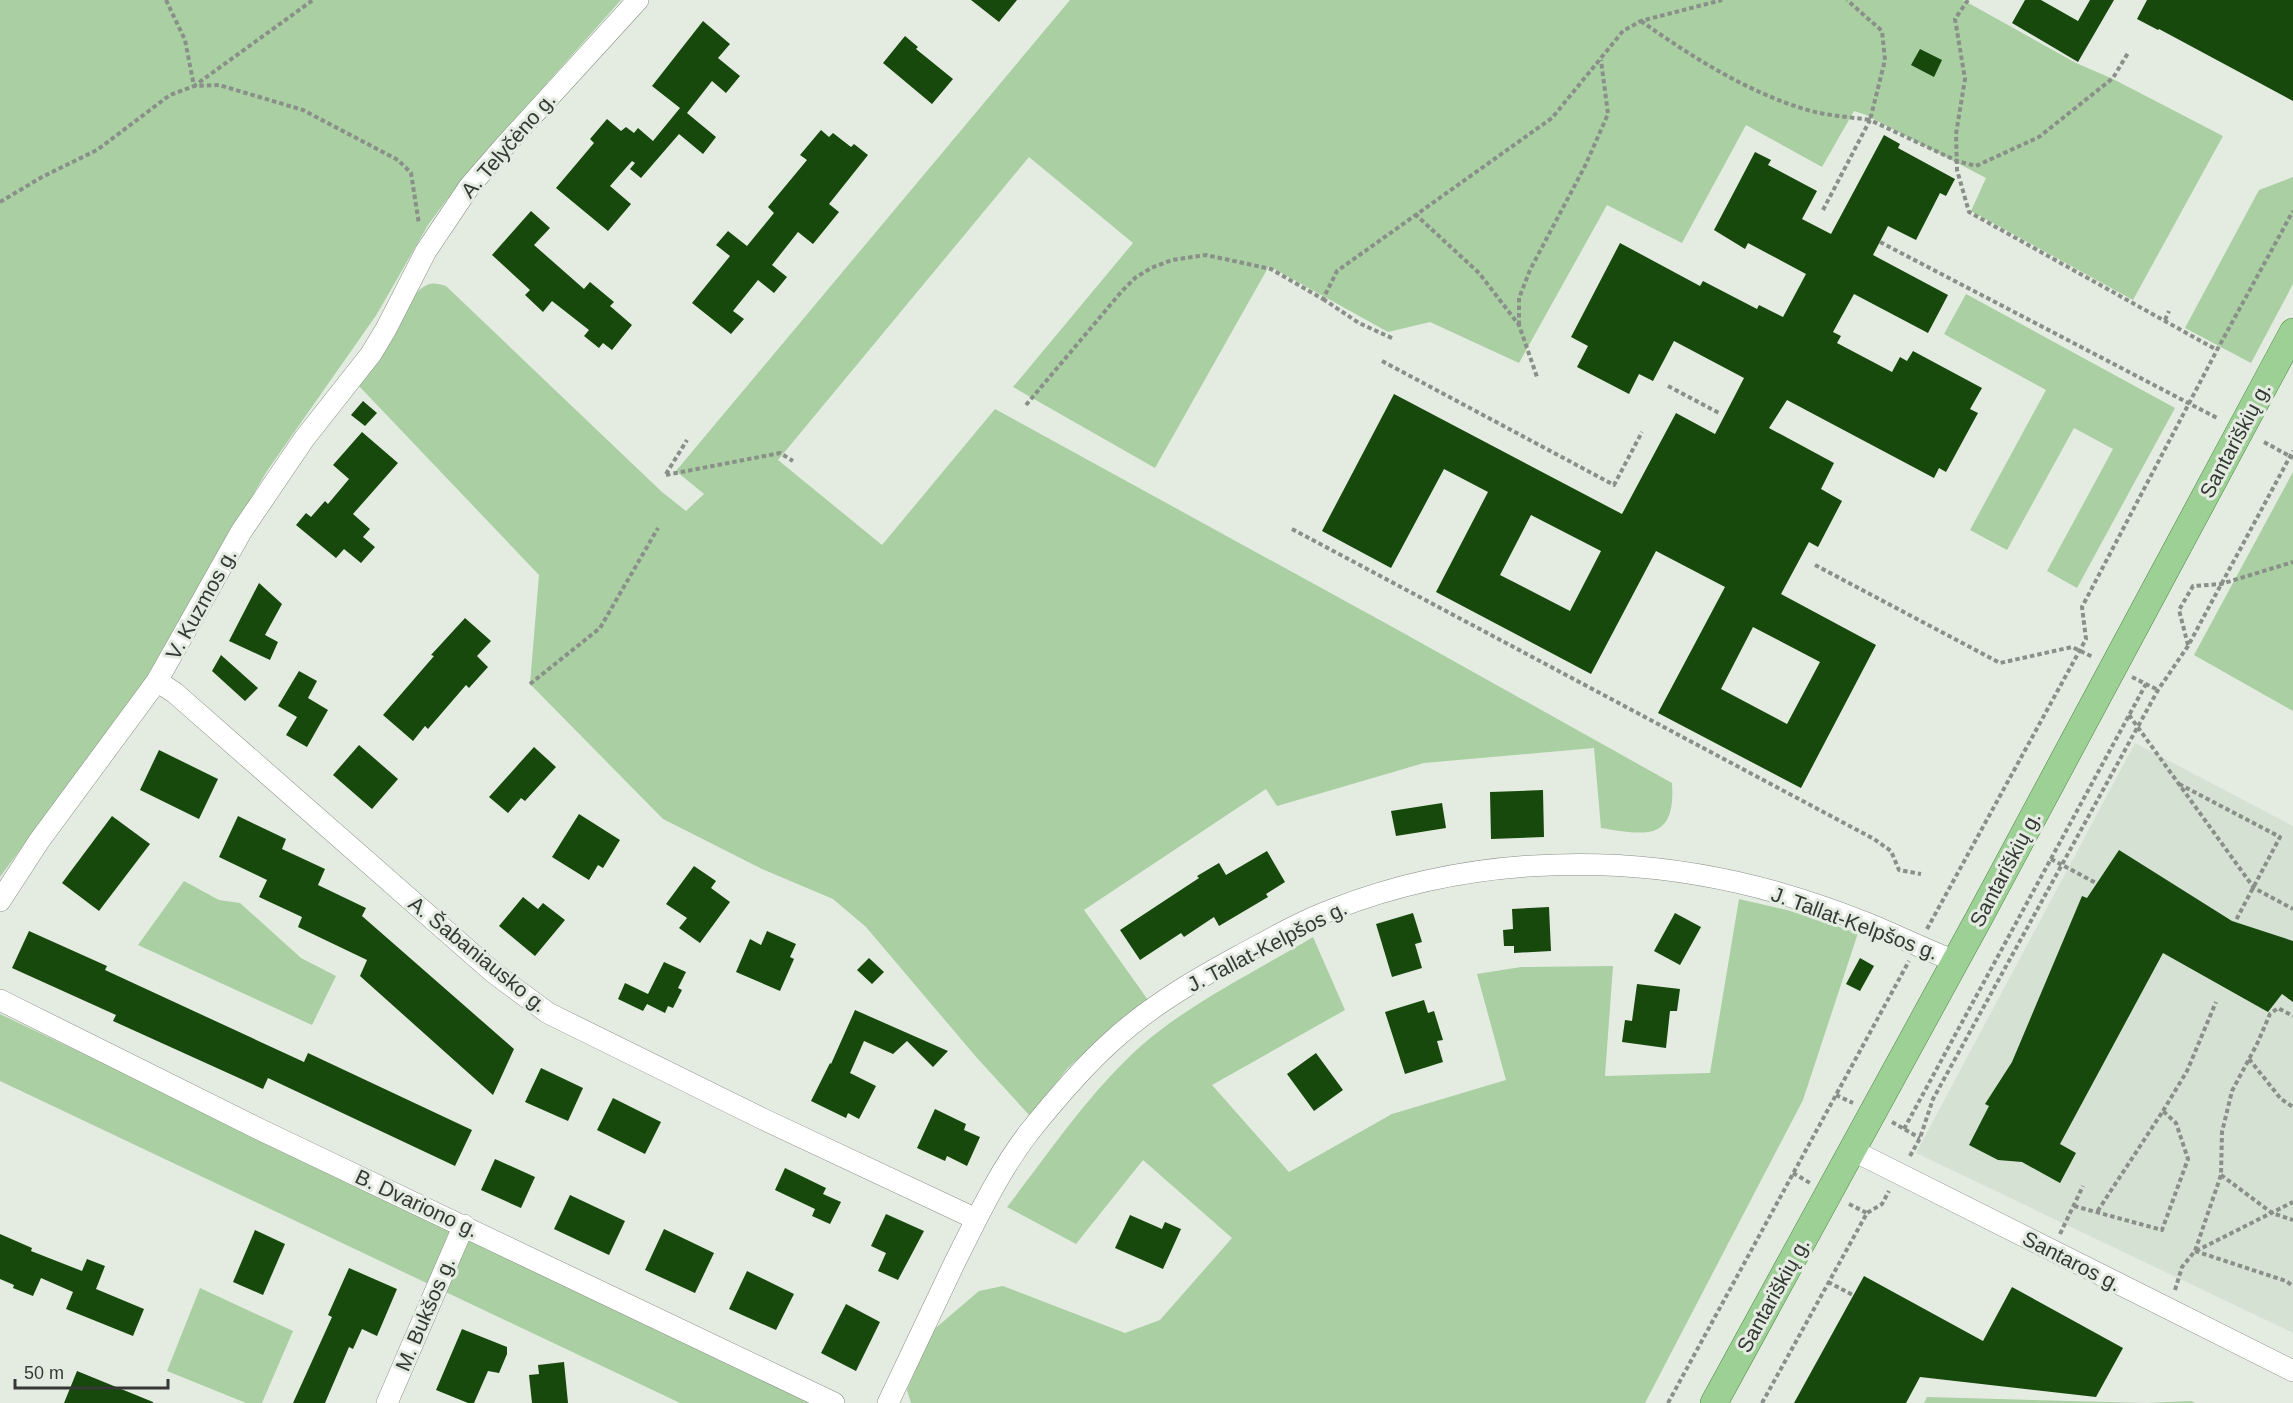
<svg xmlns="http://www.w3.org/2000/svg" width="2293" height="1403" font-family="Arial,sans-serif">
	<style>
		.built { fill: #d5e2d3 }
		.green { fill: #a9cfa2 }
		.building { fill: #17490c; fill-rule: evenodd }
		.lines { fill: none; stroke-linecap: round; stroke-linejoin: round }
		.minor-casing { stroke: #888f86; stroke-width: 22 }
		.major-casing { stroke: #4e8644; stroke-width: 28 }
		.path { stroke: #8a9089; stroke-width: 4; stroke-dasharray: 4.5 3; stroke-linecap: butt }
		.minor { stroke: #fff; stroke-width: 21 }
		.major { stroke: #9dd094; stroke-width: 27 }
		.labels { text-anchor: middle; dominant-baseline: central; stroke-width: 6; stroke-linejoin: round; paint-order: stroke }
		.street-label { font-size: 21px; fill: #353834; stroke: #e4ece2 }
	</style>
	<rect width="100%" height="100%" fill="#e4ece2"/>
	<polygon class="built" points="2135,743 2293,826 2293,1333 1916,1153"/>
	<g class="green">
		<polygon points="0,0 621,0 465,175 428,225 377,314 267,471 143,683 0,877"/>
		<path d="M1070 0H1963L2076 63 2113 79 2223 136 2133 300 1971 211 1986 178 1866 115 1854 111 1822 167 1746 125 1682 243 1607 205 1519 363 1430 322 1388 332 1269 266 1155 468 1013 387 1133 243 1029 157 778 460 882 545 995 409 1398 630 1672 783C1676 842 1645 835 1601 828L1594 748 1424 763 1277 806 1266 789 1084 910 1148 1000 1102 1036 1067 1069 1030 1116 977 1058 866 927 833 899 762 869 663 819 530 684 539 575 359 386C367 376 375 366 382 356 394 338 407 293 427 285 434 282 439 284 446 286L662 492 686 511 704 494 676 471Z"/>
		<polygon points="2293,177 2293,284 2251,363 2185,328 2259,190"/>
		<polygon points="1966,294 2175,408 2077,588 2047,571 2113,449 2074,428 2007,550 1970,530 2046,390 1944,334"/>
		<polygon points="2293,472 2293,711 2194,655"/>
		<polygon points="184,881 219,900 240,903 301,958 336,976 312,1025 138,945"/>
		<path d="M1739 899 1787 910 1858 933 1803 1100 1645 1403H911L907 1390 931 1332 979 1291 1003 1286 1125 1333 1160 1320 1232 1238 1143 1160 1076 1244 1007 1207C1050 1152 1089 1092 1142 1045 1190 1003 1258 970 1313 937L1345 1010 1212 1085 1289 1172 1392 1114 1506 1080 1477 974 1521 967 1613 966 1605 1076 1710 1073Z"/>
		<polygon points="0,1014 818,1403 680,1403 0,1081"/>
		<polygon points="200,1288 293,1331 262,1403 246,1403 167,1371"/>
		<polygon points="1927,1397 2146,1403 2191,1401 2195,1403 1924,1403"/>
	</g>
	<g class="building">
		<polygon points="971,0 1017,0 999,22"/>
		<polygon points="2025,0 2041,0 2078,21 2090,0 2114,0 2078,62 2012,23"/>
		<polygon points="2147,0 2293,0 2293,101 2159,29 2158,30 2137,19"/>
		<polygon points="703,21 730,44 718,58 740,76 726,93 712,81 687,113 716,137 703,154 679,134 641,178 630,169 635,163 632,161 610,186 631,204 608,231 556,188 594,143 590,139 607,119 621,131 626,127 634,133 638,128 653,141 680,108 652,86"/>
		<polygon points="905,36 918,47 916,49 953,79 932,104 883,63"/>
		<polygon points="1920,49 1942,60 1934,77 1911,65"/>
		<polygon points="821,130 829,137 833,133 851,147 854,144 868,155 829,204 839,212 813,244 798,232 772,265 787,277 774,293 758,280 733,311 744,319 731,334 692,303 730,256 716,245 728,231 747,246 774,213 768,207 807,160 800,155"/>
		<path d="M1884 135 1900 144 1898 148 1955 179 1946 196 1940 193 1916 240 1888 226 1873 255 1948 295 1928 333 1854 294 1833 332 1841 336 1837 343 1892 372 1900 357 1907 361 1913 351 1982 388 1970 409 1978 413 1946 472 1939 468 1934 478 1787 400 1769 428 1834 463 1821 489 1842 501 1818 547 1809 542 1781 594 1876 645 1801 788 1658 713 1725 587 1656 551 1591 674 1436 592 1488 492 1444 469 1391 568 1322 531 1394 394 1622 514 1676 413 1715 434 1744 378 1674 341 1653 381 1639 374 1629 394 1577 367 1588 346 1571 337 1620 243 1700 286 1703 281 1757 309 1759 305 1783 317 1806 274 1748 243 1745 249 1714 230 1755 152 1771 160 1768 165 1817 191 1802 219 1831 234ZM1531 515 1601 551 1570 611 1500 575ZM1753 627 1820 662 1787 724 1721 689Z"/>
		<polygon points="531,211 550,228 534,245 584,289 590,282 614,302 610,306 632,325 612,350 603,343 599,348 584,336 589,330 552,301 543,312 525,295 530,290 492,255"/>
		<polygon points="363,401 377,413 365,426 351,415"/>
		<polygon points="362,432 398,463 353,514 370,529 363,537 375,547 361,563 344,549 336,558 296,525 306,513 311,517 325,501 328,504 349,479 333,465"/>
		<polygon points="259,583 282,604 265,635 278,642 270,660 229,641"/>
		<polygon points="465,618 491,641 477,656 488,667 469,688 466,685 428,729 425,726 413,741 383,715 434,656 431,655"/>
		<polygon points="221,655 258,688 245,701 212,671"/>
		<polygon points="299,671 317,681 308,698 328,710 307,747 286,735 297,717 278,706"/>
		<polygon points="359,745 398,779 372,809 333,775"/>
		<polygon points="534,747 556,767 525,801 521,798 508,813 489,797"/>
		<polygon points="159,750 218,779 199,819 140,790"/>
		<polygon points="1543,790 1544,837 1491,839 1490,792"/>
		<polygon points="1442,803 1446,828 1396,836 1391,811"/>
		<polygon points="579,814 620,840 603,868 598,865 589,880 552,857"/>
		<polygon points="112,816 150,844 99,911 62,883"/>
		<polygon points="238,816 286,839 282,849 325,869 318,885 366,908 362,916 514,1049 493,1095 360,976 367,960 298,927 302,917 259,897 267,880 219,857"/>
		<polygon points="2119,850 2232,921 2293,941 2293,1002 2282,994 2268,1012 2163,953 2060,1144 2076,1153 2060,1183 2022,1162 1998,1160 1969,1145 1989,1106 1985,1104 2012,1062 2082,896 2087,898"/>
		<polygon points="1267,851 1285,882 1266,894 1268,897 1219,926 1214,917 1184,937 1181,933 1140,960 1120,930 1199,878 1197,876 1219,863 1226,875"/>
		<polygon points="694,866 716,881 711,888 730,902 700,943 679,928 687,918 666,904"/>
		<polygon points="523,897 538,909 543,903 565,920 535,956 499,926"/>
		<polygon points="1549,907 1551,951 1514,953 1514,946 1504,946 1503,930 1513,929 1512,909"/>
		<polygon points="1413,913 1422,942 1415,944 1422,968 1392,977 1376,924"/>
		<polygon points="1675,913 1701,927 1680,965 1654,951"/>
		<polygon points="29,931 107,966 105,970 304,1062 308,1053 472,1130 455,1166 268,1078 263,1089 113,1021 116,1015 12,968"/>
		<polygon points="767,931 796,944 790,957 794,959 780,991 736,972 750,939 761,945"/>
		<polygon points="869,958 884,972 872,984 857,970"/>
		<polygon points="1860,958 1874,966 1860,991 1846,984"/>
		<polygon points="664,962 686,972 678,988 682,990 673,1008 668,1006 665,1013 647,1004 643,1011 618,999 625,983 648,994"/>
		<polygon points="1637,984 1680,989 1677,1011 1670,1011 1666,1048 1622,1042 1625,1020 1632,1021"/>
		<polygon points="1424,1000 1428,1013 1434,1011 1443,1040 1437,1041 1443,1062 1405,1074 1385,1012"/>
		<polygon points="855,1010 948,1051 933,1067 907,1041 893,1054 864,1041 850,1073 876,1086 859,1119 848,1113 846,1118 811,1101 830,1063 831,1064"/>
		<polygon points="1316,1053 1343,1090 1314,1111 1287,1074"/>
		<polygon points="541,1068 583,1088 568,1121 525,1102"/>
		<polygon points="613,1098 661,1122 645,1154 597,1130"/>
		<polygon points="935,1109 966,1124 964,1130 980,1137 967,1166 947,1156 945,1161 917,1148"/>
		<polygon points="495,1159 535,1177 521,1208 481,1190"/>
		<polygon points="785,1168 826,1188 823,1194 841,1202 830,1224 812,1216 815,1209 775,1190"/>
		<polygon points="570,1195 625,1221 609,1255 554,1229"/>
		<polygon points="886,1214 924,1231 898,1280 878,1271 886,1253 871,1246"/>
		<polygon points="1130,1215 1162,1229 1165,1222 1181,1229 1163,1269 1115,1248"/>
		<polygon points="664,1229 714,1253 695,1293 645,1270"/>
		<polygon points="255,1230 285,1244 263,1295 233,1282"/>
		<polygon points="0,1234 32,1248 31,1251 82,1271 87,1259 105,1266 96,1289 144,1309 133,1336 66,1309 73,1292 41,1278 33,1296 13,1288 14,1285 0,1279"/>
		<polygon points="349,1268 397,1289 377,1336 362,1329 353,1349 349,1347 325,1403 293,1403 332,1317 328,1315"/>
		<polygon points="747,1271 794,1294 776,1330 729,1309"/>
		<polygon points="1864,1276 1983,1341 2012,1287 2123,1348 2096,1397 1920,1377 1906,1403 1794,1403"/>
		<polygon points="846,1304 880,1322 856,1371 821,1353"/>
		<polygon points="462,1329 507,1347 507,1354 499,1373 488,1371 474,1403 468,1403 436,1390"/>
		<polygon points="564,1362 568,1403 532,1403 529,1375 539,1374 538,1365"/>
		<polygon points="77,1371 153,1402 153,1403 64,1403"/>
	</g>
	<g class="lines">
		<g class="minor-casing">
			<g id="minor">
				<polyline points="157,681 175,693 494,973 548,1013 763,1119 976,1219"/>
				<polyline points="0,901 39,841 157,681 241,532 304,439 371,354 386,329 426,251 469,187 501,150 638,0"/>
				<polyline points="0,1000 259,1129 834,1403"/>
				<polyline points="1852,1150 2293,1371"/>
				<polyline points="387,1403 464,1225"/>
				<path d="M888 1403C910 1357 932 1311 954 1264 977 1218 999 1171 1030 1131 1055 1100 1082 1068 1111 1042 1149 1007 1193 981 1239 956 1269 940 1301 921 1334 909 1460 860 1604 852 1736 882 1781 892 1826 907 1869 924 1898 936 1926 950 1955 961"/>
			</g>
		</g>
		<g class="major-casing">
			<polyline id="major" points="1714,1403 1979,918 2293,332"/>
		</g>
		<g class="path">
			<polyline points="166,0 185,40 194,86 313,0"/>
			<polyline points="1968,0 1955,19 1965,79 1956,134 1957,170 1969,212 2217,350"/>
			<path d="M1641 21C1692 57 1750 94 1811 111 1830 116 1851 117 1870 120L1885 60 1882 31 1847 0"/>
			<polyline points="0,202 42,177 97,150 170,95 194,86 219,85 303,110 398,160 411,173 419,224"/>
			<polyline points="1823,210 1870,120 1957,161 1976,166 2039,137 2113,78 2128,53"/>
			<polyline points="1415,214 1479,273 1519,325 1537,377"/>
			<polyline points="1880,242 2219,419"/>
			<polyline points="1323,299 1359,323 1394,339"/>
			<polyline points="2165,320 2169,311"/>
			<polyline points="1519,325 1519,298 1530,270 1585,166 1608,114 1601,60"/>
			<polyline points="1382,361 1614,485 1642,432"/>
			<polyline points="1668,386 1719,413"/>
			<polyline points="1026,405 1122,291 1135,278 1151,268 1172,260 1206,255 1271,269 1323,299 1337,271 1552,118 1623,31 1641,21 1722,0"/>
			<polyline points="2264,442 2293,458"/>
			<polyline points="666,474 687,440"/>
			<polyline points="666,475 780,453 793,461"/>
			<polyline points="1292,529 1874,839 1891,851 1899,870 1921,874"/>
			<polyline points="1815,565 2000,663 2072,647 2093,657"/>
			<polyline points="2188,645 2179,610 2193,586 2221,584 2293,562"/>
			<polyline points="2132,677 2158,690"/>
			<polyline points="530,684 600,628 658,528"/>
			<polyline points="2129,715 2254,888 2293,909"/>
			<polyline points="2179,784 2280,837 2235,922"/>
			<polyline points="2051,859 2096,883"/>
			<polyline points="1927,929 2086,639 2082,607 2217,350 2293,211"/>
			<polyline points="2249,1059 2281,1099 2293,1107"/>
			<polyline points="1836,1095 1853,1103"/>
			<polyline points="2163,1111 2187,1071 2216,1002"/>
			<polyline points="1892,1122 1920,1138"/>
			<polyline points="1904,1129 2146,684"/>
			<polyline points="1910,1156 1920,1138 1933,1099 2158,690 2188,646 2293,451"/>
			<polyline points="1793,1173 1810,1183"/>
			<polyline points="2221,1175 2272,1213 2293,1220"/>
			<polyline points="1849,1204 1867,1213"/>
			<polyline points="2074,1206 2162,1230 2188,1159 2176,1123 2163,1111 2097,1212"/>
			<polyline points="2060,1234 2083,1186"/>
			<polyline points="2195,1251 2286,1281 2293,1286"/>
			<polyline points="2196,1251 2293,1202"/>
			<polyline points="1828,1282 1853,1295"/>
			<polyline points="2175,1290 2182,1267 2195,1251 2221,1175 2222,1132 2232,1091 2257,1044 2270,1014 2278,1008 2293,1016"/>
			<polyline points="1668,1403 1909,961"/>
			<polyline points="1762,1403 1867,1213 1882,1204 1889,1191"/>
		</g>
		<use href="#minor" class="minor"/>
		<use href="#major" class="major"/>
	</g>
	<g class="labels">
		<g class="street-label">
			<text transform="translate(508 145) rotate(-49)">A. Telyčėno g.</text>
			<text transform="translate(2235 440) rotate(-62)">Santariškių g.</text>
			<text transform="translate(201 604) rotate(-61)">V. Kuzmos g.</text>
			<text transform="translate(2005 869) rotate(-62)">Santariškių g.</text>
			<text transform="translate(1855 923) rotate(20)">J. Tallat-Kelpšos g.</text>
			<text transform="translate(1267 946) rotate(-27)">J. Tallat-Kelpšos g.</text>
			<text transform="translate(478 954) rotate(39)">A. Šabaniausko g.</text>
			<text transform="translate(417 1203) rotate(25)">B. Dvariono g.</text>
			<text transform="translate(2072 1261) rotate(27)">Santaros g.</text>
			<text transform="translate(1773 1295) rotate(-61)">Santariškių g.</text>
			<text transform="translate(425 1314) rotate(-67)">M. Bukšos g.</text>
		</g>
	</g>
	<path d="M15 1379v9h153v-9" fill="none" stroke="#353834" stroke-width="3"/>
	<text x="24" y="1379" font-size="18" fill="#353834" stroke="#e4ece2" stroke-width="4.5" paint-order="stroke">50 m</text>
</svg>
